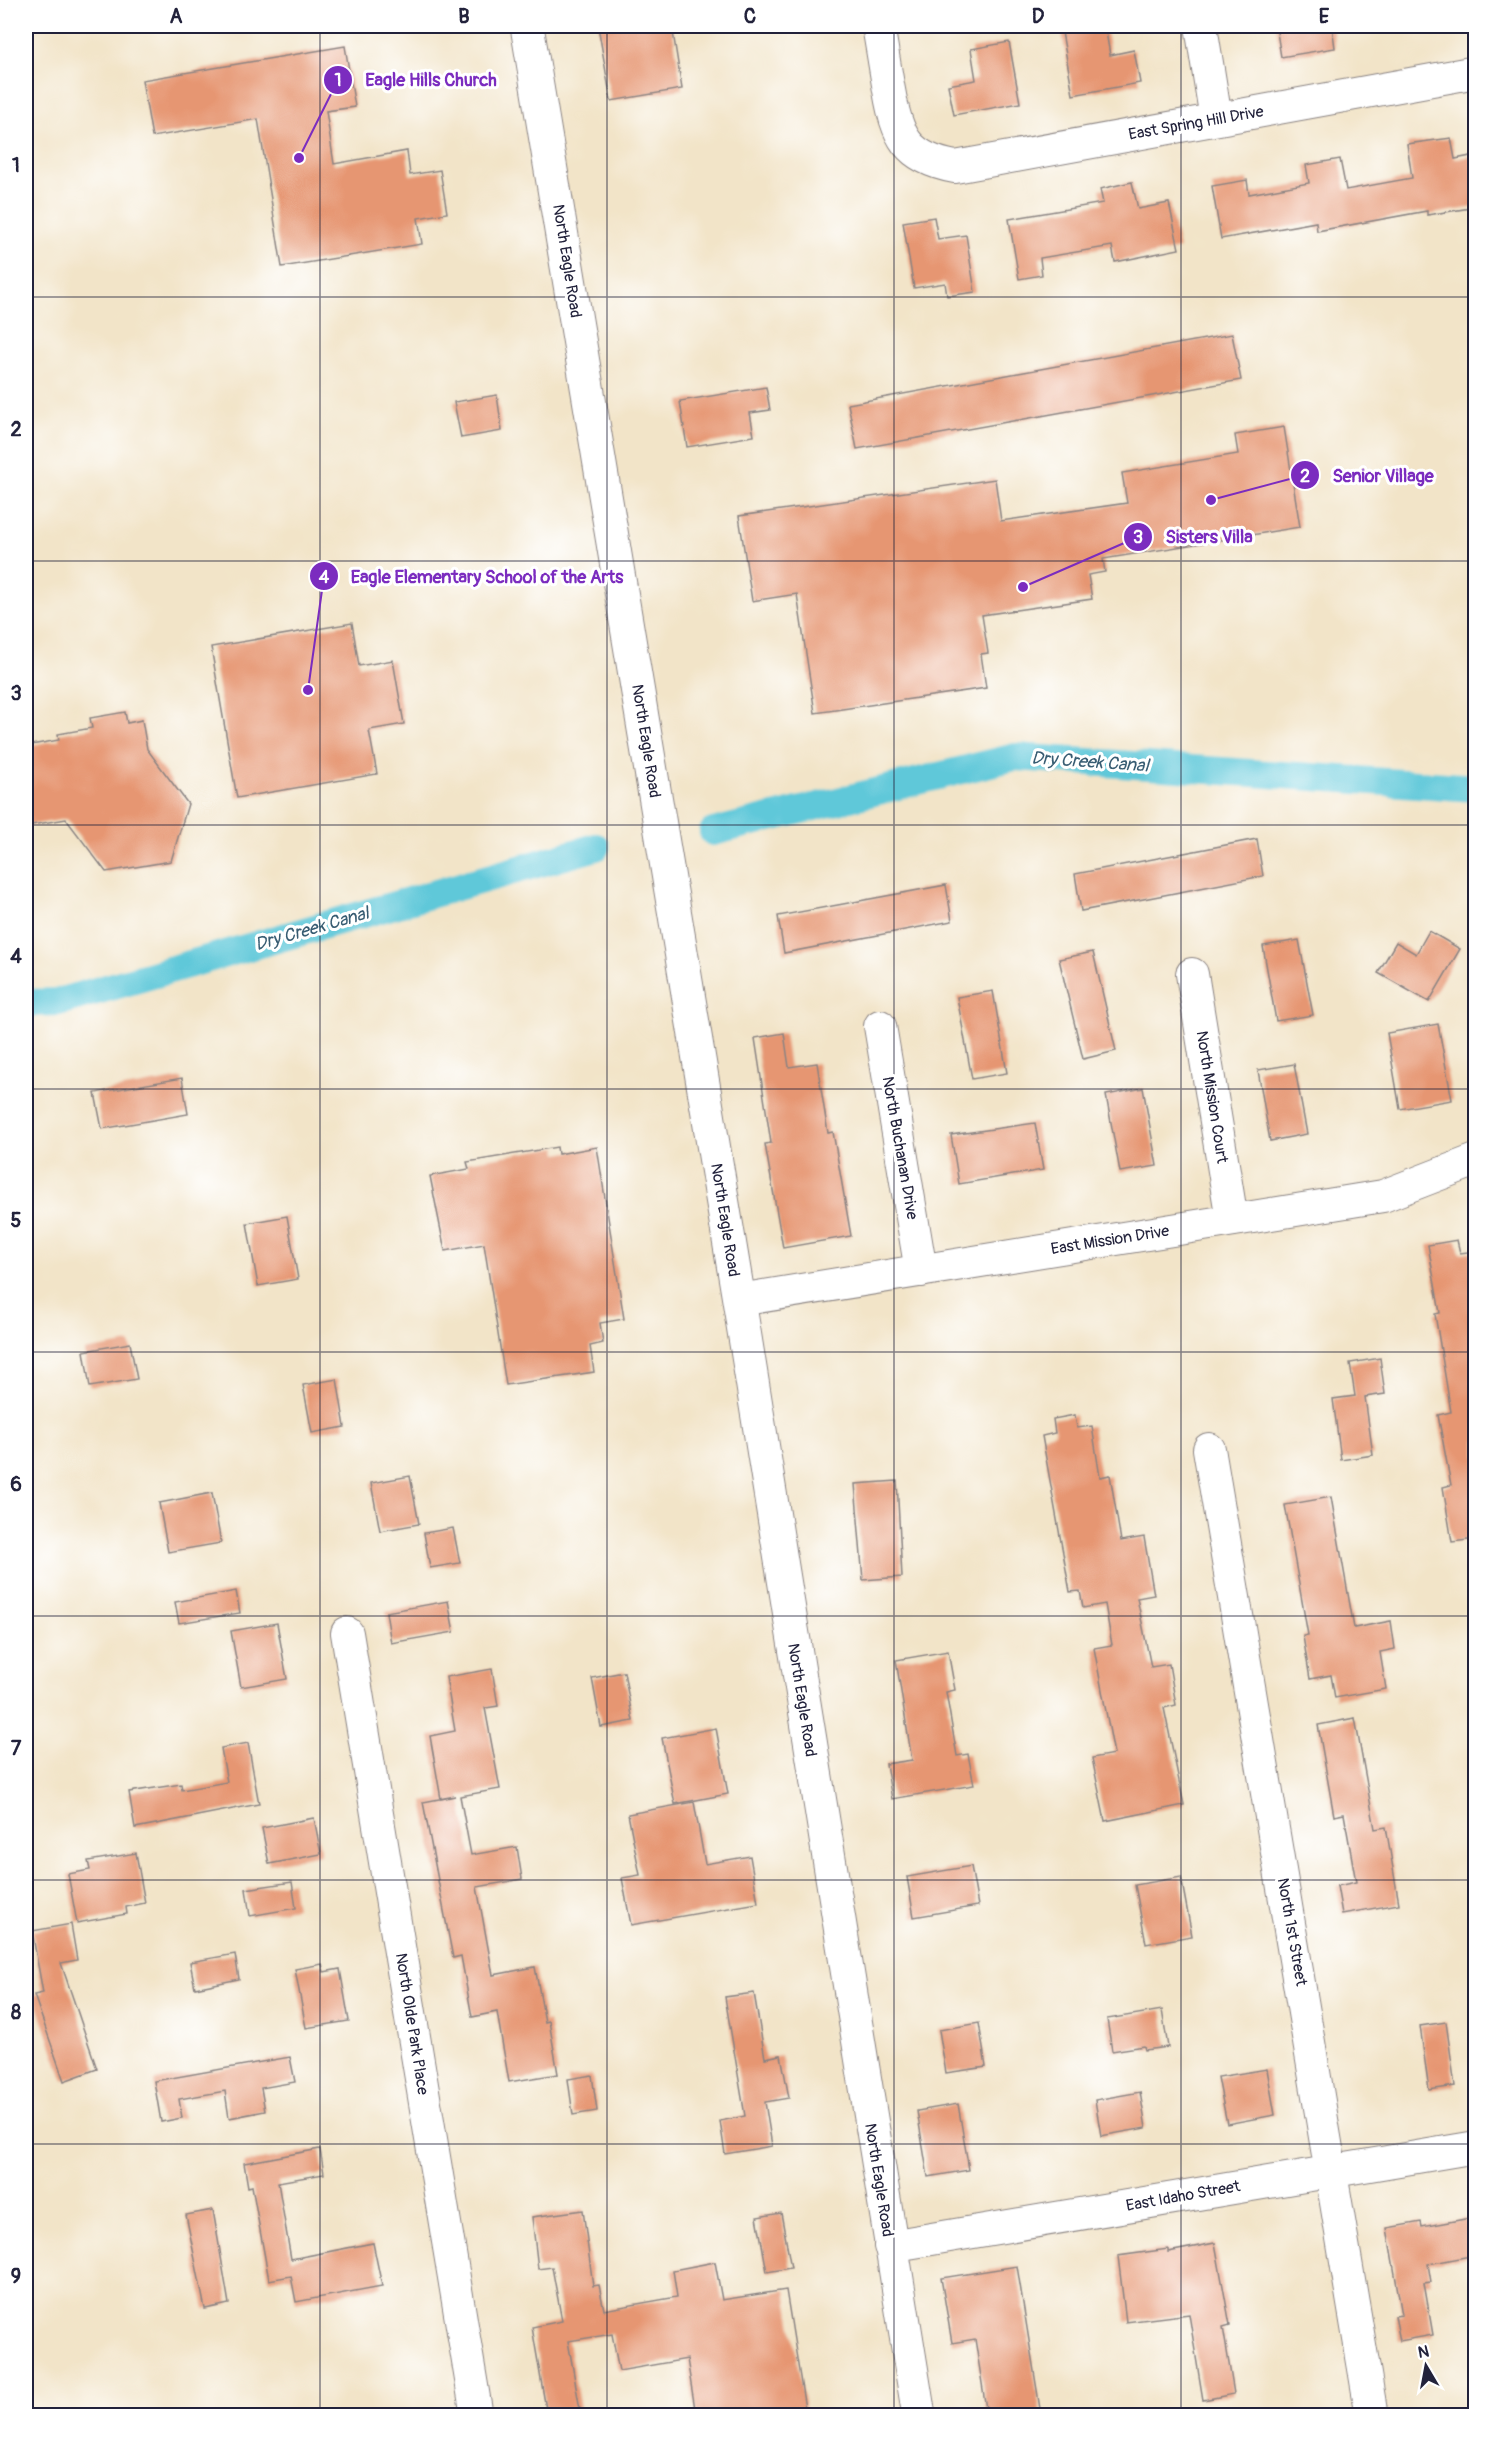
<svg xmlns="http://www.w3.org/2000/svg" width="1501" height="2441" font-family="Pangolin,sans-serif">
	<style>
		.lines { fill: none; stroke-linecap: round; stroke-linejoin: round }
		.canal { stroke: #5ec8d9; stroke-width: 28 }
		.building { fill: #e69672 }
		.minor-casing { stroke: #8a8382; stroke-width: 34 }
		.major-casing { stroke: #8a8382; stroke-width: 35 }
		.minor { stroke: #fff; stroke-width: 32 }
		.major { stroke: #fff; stroke-width: 33 }
		.grid { fill: none; stroke: #22223b; stroke-width: 1.5; stroke-opacity: 0.55 }
		.labels { text-anchor: middle; dominant-baseline: central; stroke-width: 6; stroke-linejoin: round; paint-order: stroke }
		.street-label { font-size: 16px; fill: #22223b; stroke: #fff }
		.water-label { font-size: 18px; font-style: italic; fill: #375c72; stroke: #fff }
		.leader { fill: none; stroke: #7b2cbf; stroke-width: 2 }
		.callout-dot { fill: #7b2cbf; stroke: #fff; stroke-width: 2 }
		.mark-label { font-size: 18px; text-anchor: middle; font-weight: bold; fill: #fff }
		.callout-label { font-size: 18px; text-anchor: middle; font-weight: bold; fill: #7b2cbf; stroke: #fff; stroke-width: 6; stroke-linejoin: round; paint-order: stroke }
		.neatline { fill: none; stroke: #22223b; stroke-width: 2 }
		.grid-label { font-size: 20px; text-anchor: middle; font-weight: bold; fill: #22223b }
	</style>
	<rect width="100%" height="100%" fill="#fff"/>
	<filter id="ink" filterUnits="userSpaceOnUse"><feTurbulence type="fractalNoise" baseFrequency=".0167" numOctaves="2"/><feDisplacementMap in="SourceGraphic" scale="12" xChannelSelector="R" yChannelSelector="G"/><feConvolveMatrix kernelMatrix="1 2 1 2 8 2 1 2 1" color-interpolation-filters="sRGB"/></filter>
	<filter id="wash" filterUnits="userSpaceOnUse"><feTurbulence type="fractalNoise" baseFrequency=".008" numOctaves="4" result="noise"/><feDisplacementMap in="SourceGraphic" scale="24" xChannelSelector="R" yChannelSelector="G"/><feGaussianBlur stdDeviation="1.35" result="paint"/><feColorMatrix in="noise" values="0 0 0 0 0 0 0 0 0 0 0 0 0 0 0 0 0 1.4 0 .05"/><feComposite in="paint" operator="in"/></filter>
	<g filter="url(#wash)">
		<rect width="100%" height="100%" fill="#f2e4c8"/>
		<g class="lines">
			<g class="canal">
				<polyline points="713,832 1015,757 1476,788"/>
				<polyline points="26,1003 58,1002 596,847"/>
			</g>
		</g>
		<g id="blocks">
			<g class="building">
				<polygon points="598,26 672,26 682,89 611,101"/>
				<polygon points="1097,26 1105,26 1110,55 1134,50 1140,83 1073,95 1062,32"/>
				<polygon points="1276,26 1332,26 1335,48 1281,57"/>
				<polygon points="1009,42 1020,103 954,115 948,85 976,80 971,49"/>
				<polygon points="345,46 355,107 326,111 334,164 407,151 410,175 440,170 447,213 418,218 422,244 282,267 258,119 152,137 142,80"/>
				<polygon points="1451,138 1455,159 1476,155 1476,207 1427,215 1427,211 1317,231 1316,222 1221,239 1212,186 1247,180 1249,194 1309,183 1306,165 1340,159 1346,190 1412,178 1407,144"/>
				<polygon points="1132,182 1138,209 1169,203 1179,249 1115,262 1112,246 1040,258 1042,275 1019,279 1009,219 1103,203 1100,189"/>
				<polygon points="934,217 938,239 966,235 975,292 947,296 945,283 914,288 903,222"/>
				<polygon points="1232,334 1241,380 857,449 848,404"/>
				<polygon points="766,387 770,410 750,413 754,436 687,447 680,401"/>
				<polygon points="497,395 502,431 461,438 454,402"/>
				<polygon points="1284,427 1300,527 1103,559 1105,572 1088,575 1092,599 982,615 988,653 981,654 986,688 815,713 797,594 752,601 739,516 995,479 1001,521 1127,503 1122,473 1238,454 1235,435"/>
				<polygon points="352,623 359,666 393,660 404,724 369,730 377,774 237,798 211,647"/>
				<polygon points="125,712 127,723 142,720 147,749 188,804 171,861 106,872 66,819 26,826 26,746 59,740 58,734 92,728 90,718"/>
				<polygon points="1257,839 1263,876 1081,911 1075,874"/>
				<polygon points="946,885 952,921 784,953 778,916"/>
				<polygon points="1429,931 1460,949 1429,1002 1378,973 1396,942 1416,954"/>
				<polygon points="1299,940 1313,1015 1276,1021 1263,946"/>
				<polygon points="1093,952 1116,1051 1083,1059 1059,959"/>
				<polygon points="993,991 1007,1073 972,1079 957,997"/>
				<polygon points="1438,1024 1452,1100 1400,1109 1387,1033"/>
				<polygon points="784,1033 789,1067 817,1063 828,1133 833,1132 851,1236 783,1248 765,1144 771,1143 755,1038"/>
				<polygon points="1294,1064 1307,1134 1270,1141 1258,1070"/>
				<polygon points="182,1078 188,1114 102,1129 95,1093"/>
				<polygon points="1143,1088 1157,1166 1120,1172 1106,1095"/>
				<polygon points="1035,1123 1043,1170 959,1184 951,1135"/>
				<polygon points="557,1147 558,1154 597,1147 624,1319 600,1323 603,1343 590,1346 594,1372 506,1385 484,1244 445,1251 430,1176 469,1169 467,1162"/>
				<polygon points="287,1216 298,1279 258,1286 247,1223"/>
				<polygon points="1457,1240 1460,1253 1476,1251 1476,1379 1471,1380 1476,1408 1476,1539 1452,1542 1443,1487 1451,1485 1438,1415 1451,1412 1435,1314 1440,1313 1428,1245"/>
				<polygon points="130,1343 137,1379 90,1387 84,1351"/>
				<polygon points="1380,1358 1385,1394 1365,1397 1373,1455 1341,1460 1333,1399 1355,1396 1350,1363"/>
				<polygon points="337,1379 345,1427 312,1433 303,1385"/>
				<polygon points="1075,1415 1077,1428 1092,1426 1100,1477 1110,1475 1121,1541 1144,1537 1154,1595 1137,1598 1151,1667 1169,1664 1176,1705 1164,1708 1184,1805 1105,1821 1092,1758 1114,1754 1094,1648 1112,1645 1105,1604 1083,1608 1080,1591 1070,1592 1042,1436 1055,1433 1053,1419"/>
				<polygon points="410,1476 419,1524 380,1531 371,1483"/>
				<polygon points="897,1481 902,1577 863,1580 855,1484"/>
				<polygon points="212,1493 221,1543 168,1552 159,1503"/>
				<polygon points="1331,1497 1354,1628 1391,1621 1395,1649 1380,1652 1386,1689 1335,1698 1331,1675 1310,1679 1303,1636 1308,1635 1285,1505"/>
				<polygon points="453,1528 460,1563 430,1568 424,1533"/>
				<polygon points="236,1591 240,1613 179,1623 175,1602"/>
				<polygon points="448,1601 454,1632 391,1643 386,1612"/>
				<polygon points="277,1623 287,1679 241,1687 231,1631"/>
				<polygon points="948,1651 955,1690 946,1692 957,1756 968,1754 974,1785 892,1799 886,1764 912,1760 896,1660"/>
				<polygon points="492,1669 498,1706 485,1708 500,1789 460,1796 471,1855 517,1847 522,1879 477,1887 493,1975 535,1967 545,2022 549,2021 558,2074 509,2082 497,2012 472,2017 461,1956 453,1958 423,1802 455,1796 441,1799 430,1736 455,1731 446,1677"/>
				<polygon points="624,1672 633,1721 601,1727 592,1678"/>
				<polygon points="1355,1718 1375,1829 1386,1827 1399,1904 1342,1914 1337,1886 1356,1882 1344,1814 1334,1816 1318,1725"/>
				<polygon points="716,1728 728,1794 675,1804 662,1738"/>
				<polygon points="248,1743 259,1804 135,1828 129,1792 181,1784 182,1790 227,1782 221,1748"/>
				<polygon points="694,1802 705,1864 750,1856 758,1903 631,1925 622,1878 640,1875 628,1814"/>
				<polygon points="314,1818 321,1854 269,1864 262,1828"/>
				<polygon points="136,1853 145,1903 126,1907 127,1914 77,1923 68,1874 90,1870 88,1861"/>
				<polygon points="971,1866 978,1906 914,1917 907,1877"/>
				<polygon points="1181,1877 1192,1936 1146,1944 1135,1885"/>
				<polygon points="292,1882 296,1908 250,1916 246,1889"/>
				<polygon points="71,1924 77,1960 61,1963 97,2069 64,2081 34,1995 43,1993 32,1931"/>
				<polygon points="235,1954 239,1979 195,1988 190,1962"/>
				<polygon points="322,1964 324,1972 340,1969 349,2021 306,2028 295,1969"/>
				<polygon points="754,1993 765,2058 781,2055 789,2098 765,2102 772,2146 725,2154 720,2121 745,2116 725,1997"/>
				<polygon points="1162,2010 1168,2047 1145,2050 1144,2046 1112,2051 1107,2019"/>
				<polygon points="1446,2022 1455,2086 1429,2090 1420,2026"/>
				<polygon points="979,2023 986,2067 946,2073 939,2030"/>
				<polygon points="290,2057 295,2082 261,2088 265,2111 229,2118 225,2091 179,2099 182,2118 161,2122 154,2081"/>
				<polygon points="1267,2069 1275,2115 1227,2124 1218,2077"/>
				<polygon points="592,2075 597,2111 573,2115 568,2079"/>
				<polygon points="1140,2092 1146,2128 1101,2136 1095,2100"/>
				<polygon points="958,2104 969,2170 928,2177 917,2111"/>
				<polygon points="320,2149 324,2174 278,2182 291,2259 373,2243 382,2286 296,2302 291,2276 269,2280 252,2186 248,2187 244,2163"/>
				<polygon points="213,2210 229,2304 205,2309 186,2215"/>
				<polygon points="583,2210 593,2286 599,2285 604,2310 677,2297 673,2270 715,2262 722,2300 786,2290 806,2415 696,2415 687,2359 619,2371 612,2334 568,2341 581,2415 547,2415 532,2327 562,2321 552,2267 538,2269 532,2217"/>
				<polygon points="781,2213 791,2268 767,2272 757,2217"/>
				<polygon points="1476,2217 1476,2255 1428,2264 1431,2282 1424,2283 1433,2335 1400,2341 1395,2316 1402,2315 1387,2228 1421,2222 1422,2227"/>
				<polygon points="1215,2243 1230,2325 1223,2327 1234,2394 1203,2400 1189,2314 1126,2322 1118,2256 1168,2249 1168,2252"/>
				<polygon points="1017,2266 1041,2415 987,2415 975,2339 952,2343 941,2278"/>
			</g>
		</g>
	</g>
	<g filter="url(#ink)">
		<use href="#blocks" fill-opacity="0" stroke="#8a8382" stroke-width="1.5"/>
		<g class="lines">
			<g class="minor-casing">
				<g id="minor">
					<path d="M878 26C882 47 885 69 889 90 897 136 906 158 955 167L1476 72"/>
					<polyline points="1201,26 1216,119"/>
					<polyline points="1192,974 1232,1220"/>
					<polyline points="880,1026 921,1271"/>
					<polyline points="739,1300 1383,1196 1476,1160"/>
					<polyline points="1209,1449 1372,2416"/>
					<polyline points="347,1633 477,2416"/>
					<polyline points="890,2246 1476,2147"/>
				</g>
			</g>
			<g class="major-casing">
				<polyline id="major" points="527,26 739,1300 919,2416"/>
			</g>
			<use href="#minor" class="minor"/>
			<use href="#major" class="major"/>
		</g>
	</g>
	<path class="grid" d="M320 26V2416M607 26V2416M894 26V2416M1181 26V2416M26 297H1476M26 561H1476M26 825H1476M26 1089H1476M26 1352H1476M26 1616H1476M26 1880H1476M26 2144H1476"/>
	<g class="labels">
		<g class="street-label">
			<text transform="translate(1196 123) rotate(-10)">East Spring Hill Drive</text>
			<text transform="translate(567 261) rotate(81)">North Eagle Road</text>
			<text transform="translate(646 741) rotate(81)">North Eagle Road</text>
			<text transform="translate(1212 1097) rotate(81)">North Mission Court</text>
			<text transform="translate(900 1148) rotate(80)">North Buchanan Drive</text>
			<text transform="translate(725 1220) rotate(81)">North Eagle Road</text>
			<text transform="translate(1110 1240) rotate(-9)">East Mission Drive</text>
			<text transform="translate(802 1700) rotate(81)">North Eagle Road</text>
			<text transform="translate(1292 1932) rotate(80)">North 1st Street</text>
			<text transform="translate(412 2024) rotate(81)">North Olde Park Place</text>
			<text transform="translate(879 2180) rotate(81)">North Eagle Road</text>
			<text transform="translate(1183 2196) rotate(-10)">East Idaho Street</text>
		</g>
		<g class="water-label">
			<text transform="translate(1090 762) rotate(4)">Dry Creek Canal</text>
			<text transform="translate(312 929) rotate(-16)">Dry Creek Canal</text>
		</g>
	</g>
	<path class="leader" d="M299 158L338 80M1211 500L1305 475M1023 587L1138 537M308 690L324 576"/>
	<g class="callout-dot">
		<circle cx="299" cy="158" r="6"/>
		<circle cx="1211" cy="500" r="6"/>
		<circle cx="1023" cy="587" r="6"/>
		<circle cx="308" cy="690" r="6"/>
		<circle cx="338" cy="80" r="15"/>
		<circle cx="1305" cy="475" r="15"/>
		<circle cx="1138" cy="537" r="15"/>
		<circle cx="324" cy="576" r="15"/>
	</g>
	<g class="mark-label">
		<text x="338" y="86">1</text>
		<text x="1305" y="482">2</text>
		<text x="1138" y="543">3</text>
		<text x="324" y="583">4</text>
	</g>
	<g class="callout-label">
		<text x="431" y="86">Eagle Hills Church</text>
		<text x="1383" y="482">Senior Village</text>
		<text x="1209" y="543">Sisters Villa</text>
		<text x="487" y="583">Eagle Elementary School of the Arts</text>
	</g>
	<rect width="1501" height="2441" fill="none" stroke="#fff" stroke-width="66"/>
	<g transform="translate(1426 2366) rotate(350)" stroke="#ffffff" stroke-width="4.5" paint-order="stroke">
	<path d="M0-4.5L10 22L0 15L-10 22Z" fill="#22223b"/>
	<text y="-9" font-size="16" font-weight="bold" text-anchor="middle" fill="#22223b">N</text>
	</g>
	<rect x="33" y="33" width="1435" height="2375" class="neatline"/>
	<g class="grid-label">
		<text x="176" y="23">A</text>
		<text x="464" y="23">B</text>
		<text x="750" y="23">C</text>
		<text x="1038" y="23">D</text>
		<text x="1324" y="23">E</text>
		<text x="16" y="172">1</text>
		<text x="16" y="436">2</text>
		<text x="16" y="700">3</text>
		<text x="16" y="963">4</text>
		<text x="16" y="1227">5</text>
		<text x="16" y="1491">6</text>
		<text x="16" y="1755">7</text>
		<text x="16" y="2019">8</text>
		<text x="16" y="2283">9</text>
	</g>
</svg>
